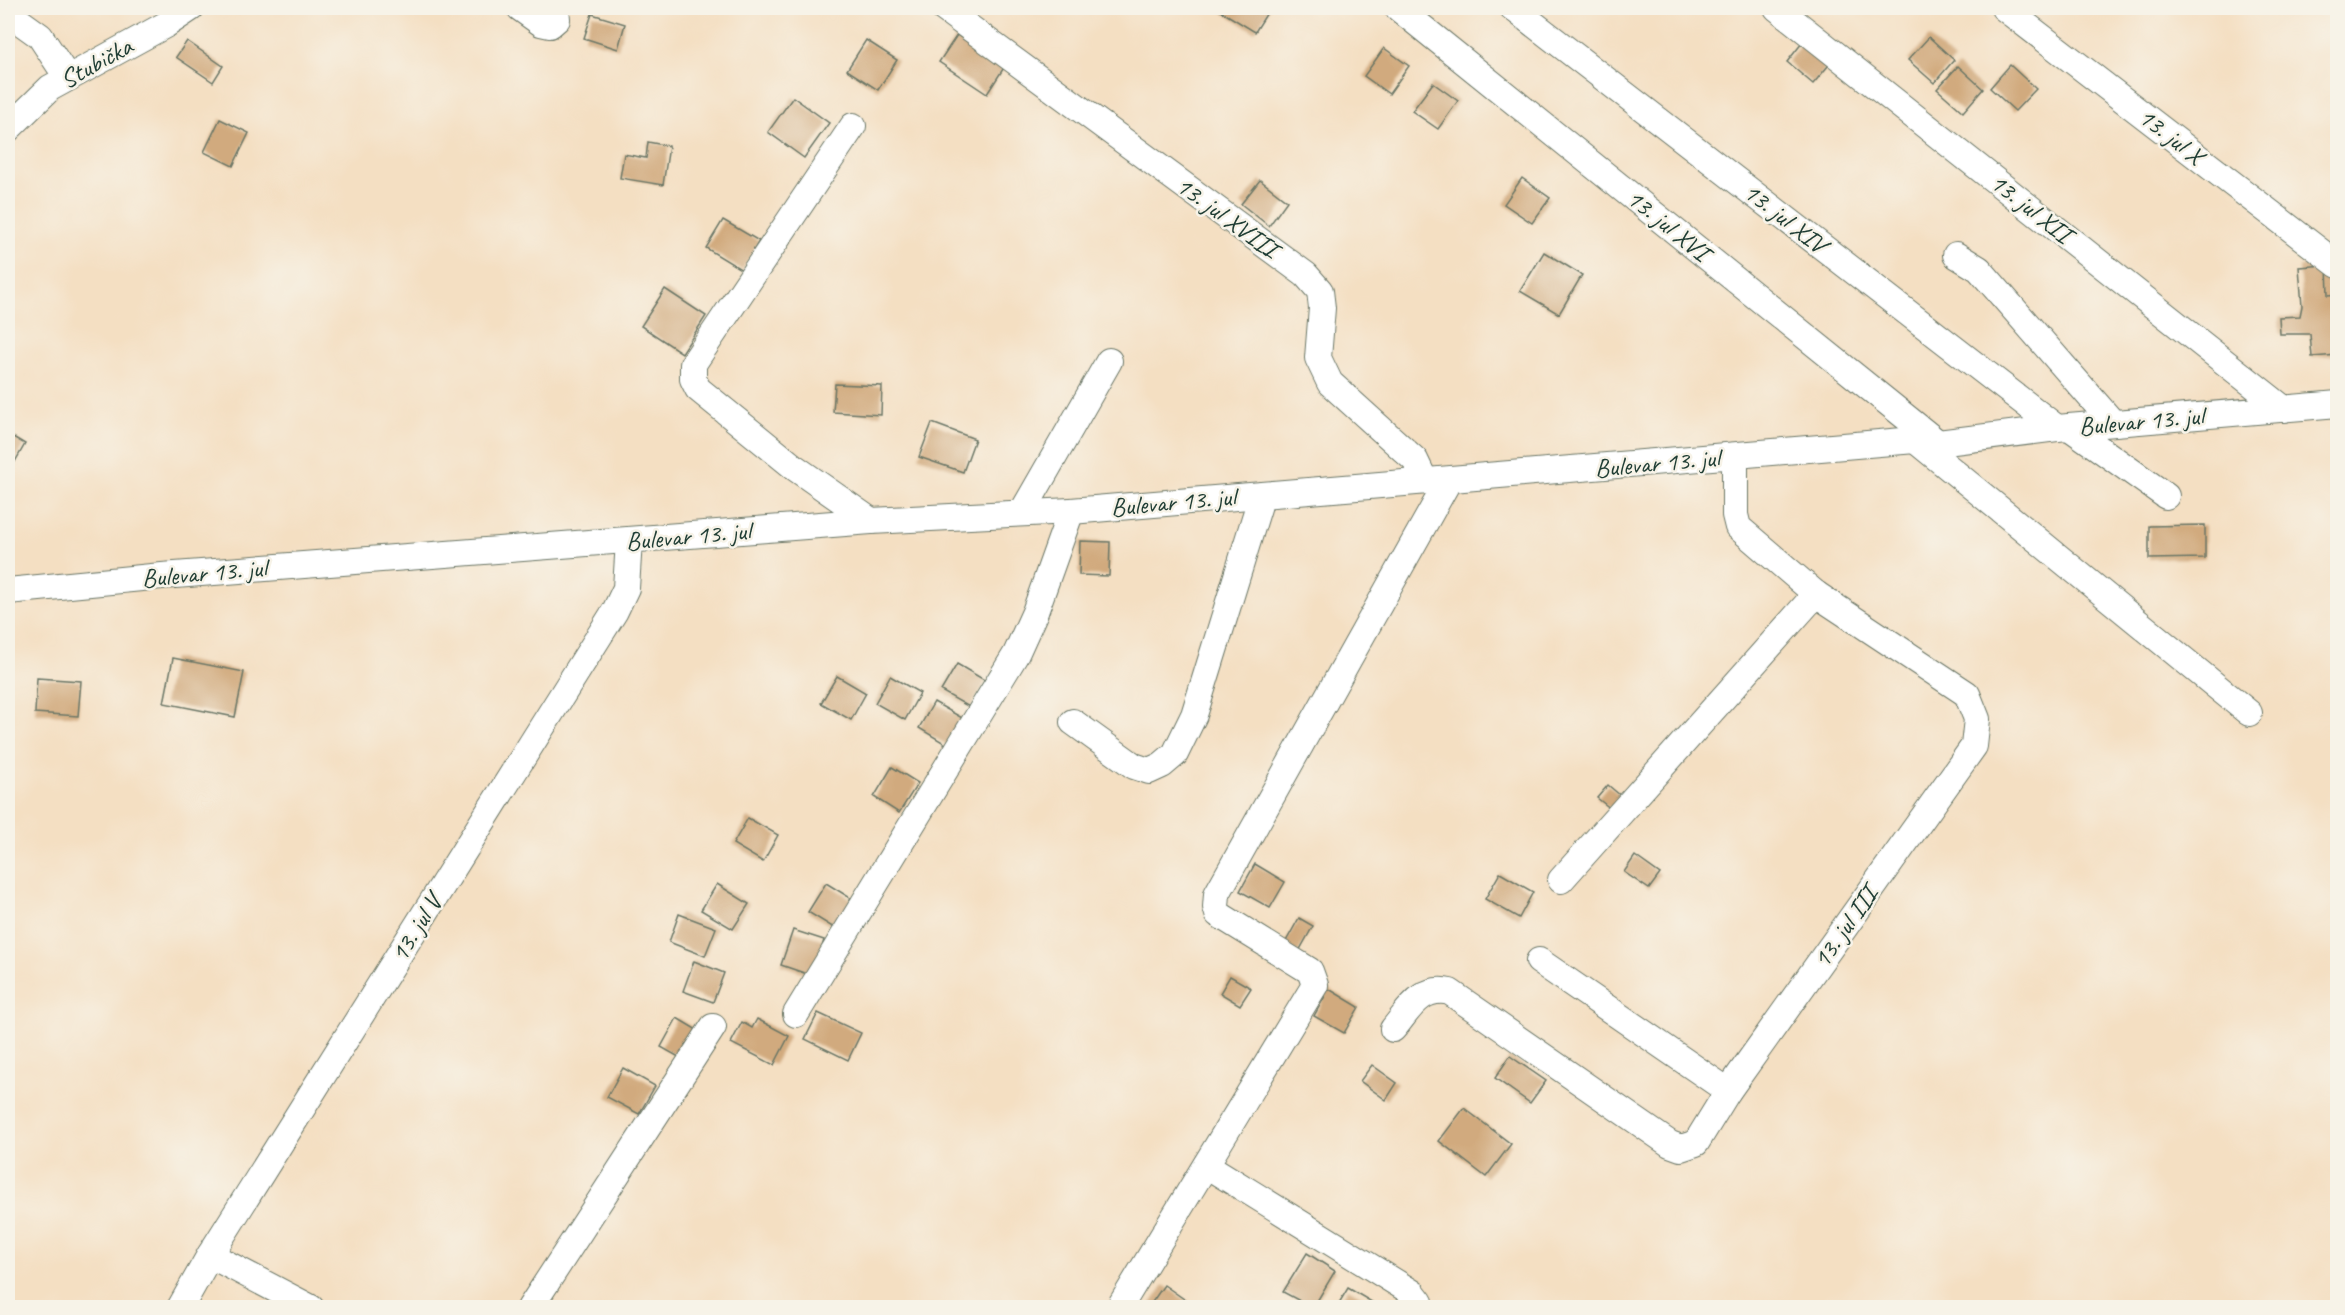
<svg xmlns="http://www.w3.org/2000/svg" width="2345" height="1315" font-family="Caveat,sans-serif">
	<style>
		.building { fill: #d1aa7e }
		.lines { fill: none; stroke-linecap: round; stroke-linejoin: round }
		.minor-casing { stroke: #6a7666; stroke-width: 28 }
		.minor { stroke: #fff; stroke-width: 26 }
		.labels { text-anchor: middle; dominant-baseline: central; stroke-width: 5; stroke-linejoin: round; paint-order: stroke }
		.street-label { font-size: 26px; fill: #1f3d34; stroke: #f7f3e8 }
	</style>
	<rect width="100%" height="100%" fill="#f7f3e8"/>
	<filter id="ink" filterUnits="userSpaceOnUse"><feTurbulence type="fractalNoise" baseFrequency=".0167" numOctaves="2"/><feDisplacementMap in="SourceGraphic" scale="12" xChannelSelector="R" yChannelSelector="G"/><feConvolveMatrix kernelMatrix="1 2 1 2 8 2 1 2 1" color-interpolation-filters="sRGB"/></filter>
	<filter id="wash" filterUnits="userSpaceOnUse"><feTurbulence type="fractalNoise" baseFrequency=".008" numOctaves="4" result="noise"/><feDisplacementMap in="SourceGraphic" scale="24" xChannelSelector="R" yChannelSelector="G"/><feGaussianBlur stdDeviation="1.35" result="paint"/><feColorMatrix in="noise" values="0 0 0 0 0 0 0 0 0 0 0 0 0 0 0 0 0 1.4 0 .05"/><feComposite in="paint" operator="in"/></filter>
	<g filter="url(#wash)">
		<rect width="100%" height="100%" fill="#f4dfc2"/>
		<g id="blocks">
			<g class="building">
				<polygon points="1221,8 1270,8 1255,32 1219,10"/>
				<polygon points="592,14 625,24 618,49 584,38"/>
				<polygon points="957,35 1005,66 987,94 939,62"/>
				<polygon points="1929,37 1954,60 1934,83 1908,60"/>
				<polygon points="1806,38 1833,60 1813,84 1787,62"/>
				<polygon points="866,40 897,60 878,90 847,70"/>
				<polygon points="187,41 223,66 213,82 176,57"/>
				<polygon points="1384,48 1409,66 1389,94 1364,76"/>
				<polygon points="2010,65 2036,89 2015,111 1990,88"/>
				<polygon points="1958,66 1983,89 1963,112 1937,89"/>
				<polygon points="1433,83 1458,101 1438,129 1412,111"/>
				<polygon points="793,97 829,123 804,158 768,132"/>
				<polygon points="220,119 249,133 233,166 204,152"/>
				<polygon points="648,142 669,146 663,185 620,178 624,154 646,158"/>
				<polygon points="1522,178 1550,198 1532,223 1504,204"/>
				<polygon points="1260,180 1287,201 1269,226 1241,204"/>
				<polygon points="723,220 759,241 742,270 706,248"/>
				<polygon points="1544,252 1582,275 1559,314 1520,291"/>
				<polygon points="2327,265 2328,295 2338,294 2338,355 2312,357 2310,334 2280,334 2279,317 2300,316 2302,306 2299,267"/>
				<polygon points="665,289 706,316 682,353 641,326"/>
				<polygon points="835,384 882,386 881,415 833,412"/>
				<polygon points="932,423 975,439 963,472 919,457"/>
				<polygon points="8,434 25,444 8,474"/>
				<polygon points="2205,525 2205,558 2149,559 2149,526"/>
				<polygon points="1080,541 1110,542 1109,576 1079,575"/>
				<polygon points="173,658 244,672 235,717 164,703"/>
				<polygon points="957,664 986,681 971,708 941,691"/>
				<polygon points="837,676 866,693 851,720 821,703"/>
				<polygon points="890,676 920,693 905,720 875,703"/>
				<polygon points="37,678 81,681 78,716 35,713"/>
				<polygon points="934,702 964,719 949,746 919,728"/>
				<polygon points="892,767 918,783 899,813 874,797"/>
				<polygon points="1608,785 1621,796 1611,809 1597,798"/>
				<polygon points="748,818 778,835 763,862 733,844"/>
				<polygon points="1635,856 1660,874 1649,889 1624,872"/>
				<polygon points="1255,864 1285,882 1270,908 1240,891"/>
				<polygon points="1500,873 1533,892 1519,918 1485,899"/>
				<polygon points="826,883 852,899 834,928 808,912"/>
				<polygon points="717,884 749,904 733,929 701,910"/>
				<polygon points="679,914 716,928 705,956 669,942"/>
				<polygon points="1299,918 1313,926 1298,953 1284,945"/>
				<polygon points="793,930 824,940 813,976 781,965"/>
				<polygon points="694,961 724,973 713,1002 683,991"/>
				<polygon points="1230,976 1251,988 1240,1005 1220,993"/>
				<polygon points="1329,989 1359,1007 1344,1033 1314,1016"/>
				<polygon points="818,1013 861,1033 848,1060 805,1039"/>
				<polygon points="677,1018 702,1033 686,1061 661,1047"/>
				<polygon points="757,1019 789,1036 774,1065 731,1043 742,1022 752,1028"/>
				<polygon points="1510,1056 1546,1081 1530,1103 1495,1078"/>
				<polygon points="1372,1065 1397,1083 1386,1100 1360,1081"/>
				<polygon points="623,1068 655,1086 639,1114 607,1097"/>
				<polygon points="1464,1108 1511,1144 1486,1177 1439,1141"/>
				<polygon points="1307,1253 1335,1271 1313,1308 1283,1292"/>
				<polygon points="1164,1285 1191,1304 1189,1308 1148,1308"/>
				<polygon points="1348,1288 1377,1305 1376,1308 1336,1308"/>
			</g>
		</g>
	</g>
	<g filter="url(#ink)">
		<use href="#blocks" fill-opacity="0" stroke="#6a7666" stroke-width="1.5"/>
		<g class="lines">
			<g class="minor-casing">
				<g id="minor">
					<polyline points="520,8 541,23 550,25 557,19 556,8"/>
					<polyline points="943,8 1306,275 1320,291 1322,308 1318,358 1330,383 1415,460 1425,481"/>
					<polyline points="1398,8 1938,443"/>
					<polyline points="1513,8 2057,428"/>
					<polyline points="1777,8 2284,409"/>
					<polyline points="2004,8 2338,265"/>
					<polyline points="8,13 40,36 67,77"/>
					<polyline points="853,126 693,364 693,379 698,389 794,467 871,521"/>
					<polyline points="8,129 50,88 167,24 191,8"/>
					<polyline points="1956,255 1979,269 2113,423"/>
					<polyline points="2069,427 2166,496"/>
					<polyline points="1915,440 2249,713"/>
					<polyline points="1023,511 1109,361"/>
					<polyline points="8,591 162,576 871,521 1071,511 1915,440 1938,443 2057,428 2338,404"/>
					<polyline points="1073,722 1134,766 1149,771 1162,765 1175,754 1194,715 1262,495"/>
					<polyline points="1561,880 1816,594"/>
					<polyline points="1539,961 1728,1091"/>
					<polyline points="796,1014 1016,654 1035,612 1071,511"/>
					<path d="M1393 1029C1409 1010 1421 985 1450 992L1670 1144 1681 1148 1696 1143 1728 1091 1974 746 1977 719 1967 694 1816 594 1738 527 1735 515V456"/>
					<polyline points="1206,1165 1413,1293 1420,1302 1420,1308"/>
					<polyline points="210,1255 311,1308"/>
					<polyline points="180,1308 210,1255 615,611 626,588 629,541"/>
					<polyline points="530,1308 713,1027"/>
					<polyline points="1119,1308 1315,985 1310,971 1218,914 1216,907 1217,894 1449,480"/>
				</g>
			</g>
			<use href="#minor" class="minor"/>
		</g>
	</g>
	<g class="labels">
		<g class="street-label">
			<text transform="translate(96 63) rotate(-29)">Stubička</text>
			<text transform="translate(2171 136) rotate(38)">13. jul X</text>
			<text transform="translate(2031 208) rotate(38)">13. jul XII</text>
			<text transform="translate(1227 217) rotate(36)">13. jul XVIII</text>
			<text transform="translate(1785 218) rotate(38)">13. jul XIV</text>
			<text transform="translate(1668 225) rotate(39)">13. jul XVI</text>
			<text transform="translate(2141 421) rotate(-5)">Bulevar 13. jul</text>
			<text transform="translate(1657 463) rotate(-5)">Bulevar 13. jul</text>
			<text transform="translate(1173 502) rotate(-5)">Bulevar 13. jul</text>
			<text transform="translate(688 536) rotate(-5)">Bulevar 13. jul</text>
			<text transform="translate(204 573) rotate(-5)">Bulevar 13. jul</text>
			<text transform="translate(1845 927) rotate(-55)">13. jul III</text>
			<text transform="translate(416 928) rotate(-58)">13. jul V</text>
		</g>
	</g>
	<rect width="2345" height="1315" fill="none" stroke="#f7f3e8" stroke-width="30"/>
</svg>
